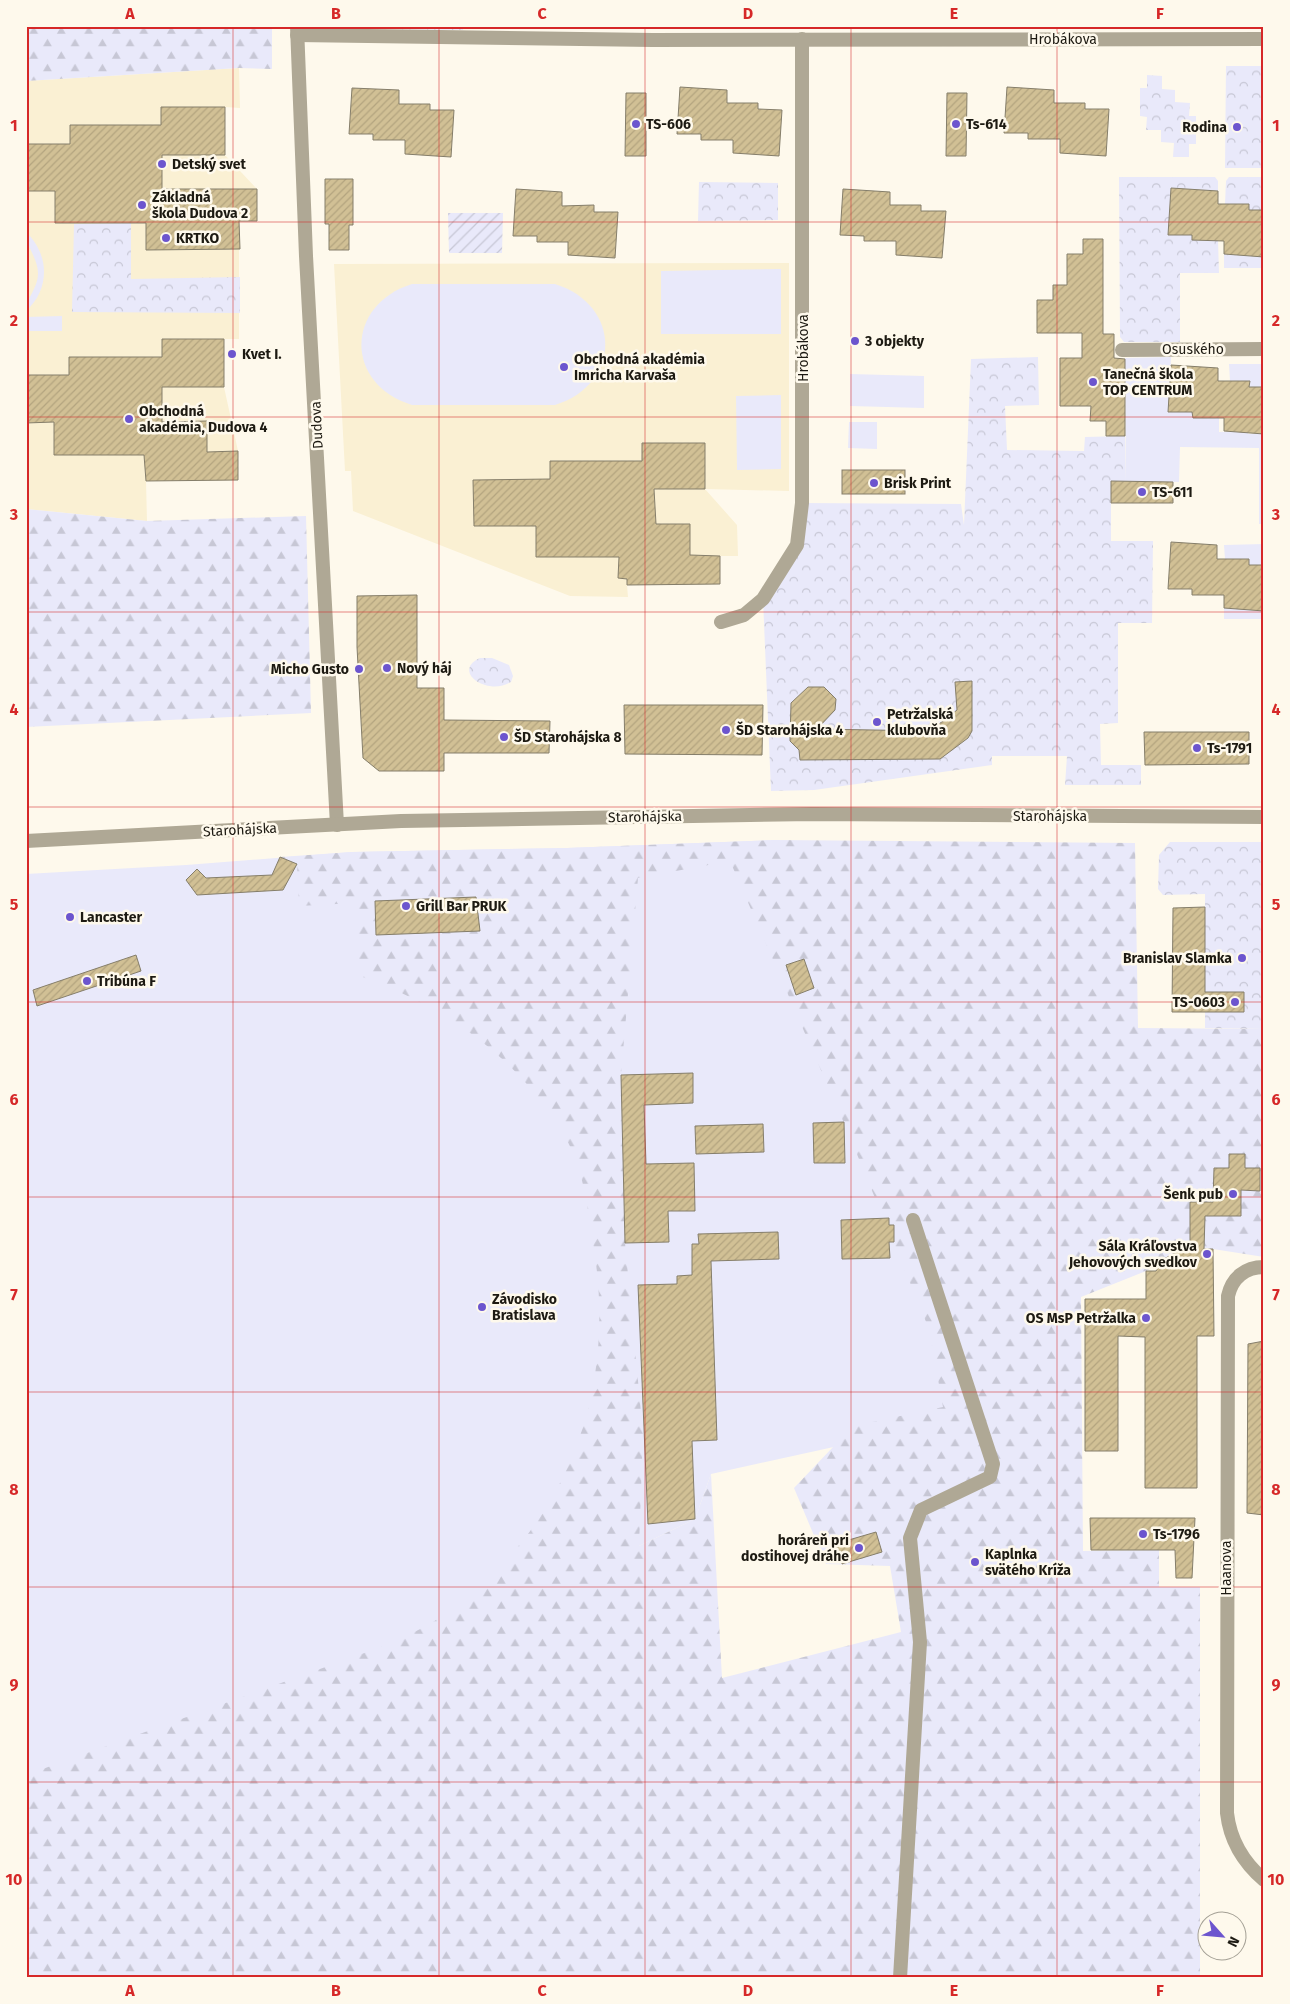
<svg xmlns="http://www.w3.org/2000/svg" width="1290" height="2004" font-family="'Fira Sans',sans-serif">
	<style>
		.built { fill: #faf0d3 }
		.grass { fill: #e9e9fa }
		.forest { fill: url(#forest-firs); fill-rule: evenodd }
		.park { fill: url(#park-crowns) }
		.garden { fill: url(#garden-furrows) }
		.building { fill: url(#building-hatch); stroke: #857e6a }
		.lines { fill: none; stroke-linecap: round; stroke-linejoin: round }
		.minor { stroke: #afa895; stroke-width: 14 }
		.grid { fill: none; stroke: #d62828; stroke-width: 1; stroke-opacity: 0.55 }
		.poi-dot { fill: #6c55ce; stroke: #fef9ec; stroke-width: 2 }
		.labels { text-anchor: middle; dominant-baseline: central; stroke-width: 5; stroke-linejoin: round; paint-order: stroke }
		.street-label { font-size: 14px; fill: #1d1a12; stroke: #fef9ec }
		.poi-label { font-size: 14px; font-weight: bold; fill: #1d1a12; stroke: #fef9ec; text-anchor: start }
		.neatline { fill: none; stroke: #d62828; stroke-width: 2 }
		.grid-label { font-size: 16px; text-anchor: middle; font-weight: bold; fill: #d62828 }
	</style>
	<defs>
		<pattern id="forest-firs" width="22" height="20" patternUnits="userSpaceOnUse" patternTransform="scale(1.25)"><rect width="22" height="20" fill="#e9e9fa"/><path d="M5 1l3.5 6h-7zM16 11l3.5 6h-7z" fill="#c7c7d5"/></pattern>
		<pattern id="park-crowns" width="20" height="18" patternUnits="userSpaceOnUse" patternTransform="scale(1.25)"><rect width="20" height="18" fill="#e9e9fa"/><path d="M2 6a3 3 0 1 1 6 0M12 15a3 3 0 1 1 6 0" fill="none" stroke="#c7c7d5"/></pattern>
		<pattern id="garden-furrows" width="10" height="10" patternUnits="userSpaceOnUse" patternTransform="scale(1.25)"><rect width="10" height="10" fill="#e9e9fa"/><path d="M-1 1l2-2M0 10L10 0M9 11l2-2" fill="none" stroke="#c7c7d5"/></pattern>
		<pattern id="building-hatch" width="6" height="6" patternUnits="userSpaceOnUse" patternTransform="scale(1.25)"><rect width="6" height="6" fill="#d1c095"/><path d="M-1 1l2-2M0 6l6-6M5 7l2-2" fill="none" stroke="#b3a47f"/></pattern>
	</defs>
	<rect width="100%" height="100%" fill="#fef9ec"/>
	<g class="built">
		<polygon points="239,68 240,108 225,107 225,155 257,189 257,221 239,221 239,339 224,339 224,387 238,451 238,480 146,481 147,521 26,509 26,81"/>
		<polygon points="789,263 789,491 705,489 737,525 738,556 720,556 720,584 627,585 628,597 570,596 353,511 351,471 345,471 334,264"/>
	</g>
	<g class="grass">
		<path d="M26 232C50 255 50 289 26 311 26 298 38 288 38 274 38 258 26 247 26 232Z"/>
		<polygon points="781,269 781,334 661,334 661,271"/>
		<path d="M412 284H555C622 305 622 384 555 405H412C344 384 345 305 412 284Z"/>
		<polygon points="62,316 62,331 26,331 26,317"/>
		<polygon points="1171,357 1169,412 1193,412 1193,418 1219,417 1219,432 1248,431 1248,434 1264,434 1264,524 1259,524 1259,448 1180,447 1179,482 1126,481 1125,358"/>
		<polygon points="1229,364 1264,364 1264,387 1249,387 1250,382 1230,381"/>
		<polygon points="850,374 924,376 924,408 850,406"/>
		<polygon points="781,395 781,469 737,470 736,396"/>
		<polygon points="849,422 877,422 877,449 848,448"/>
		<polygon points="1264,544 1264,565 1249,565 1225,559 1224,545"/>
		<polygon points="1224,608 1264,611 1264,619 1224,619"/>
		<polygon points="776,840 975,1416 711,1474 695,1519 639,1546 26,1814 26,874 186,865 352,852 567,848"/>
	</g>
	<g class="forest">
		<polygon points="26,26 272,26 272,69 239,68 26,81"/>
		<polygon points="26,509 147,521 306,516 311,713 26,727"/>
		<path d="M776 840 1135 843 1138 1028 1264 1029V1257L1213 1249H1182L1146 1271 1081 1297 1083 1551 1159 1550V1587H1200V1978H26V1775L381 1647C399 1638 420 1631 436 1620 565 1533 619 1395 593 1243 587 1207 584 1169 565 1137 520 1058 444 1006 360 976L355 903 299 906 297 864 280 857 352 852 567 848ZM730 861 847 1130 929 1329 943 1407 853 1426 794 1488 826 1564 890 1566 901 1632 722 1678 711 1474 695 1519 639 1546 643 1434 625 1243 621 1075 638 878Z"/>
	</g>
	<g class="park">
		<polygon points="337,26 463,26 463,30 341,29"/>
		<polygon points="1226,66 1264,66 1264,168 1225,168"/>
		<polygon points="1147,75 1162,76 1162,89 1175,90 1175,102 1190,103 1189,116 1196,116 1196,144 1189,144 1189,157 1173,157 1174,143 1161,142 1161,130 1146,130 1147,117 1140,116 1140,88 1147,88"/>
		<polygon points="1119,177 1215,177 1218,181 1218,191 1171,188 1168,235 1192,235 1192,240 1218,240 1219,273 1180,273 1180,342 1124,342 1120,337"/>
		<polygon points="1229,177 1264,177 1264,210 1249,210 1249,204 1225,204 1226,181"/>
		<polygon points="699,182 778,183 778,220 698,221"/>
		<polygon points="131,223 131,279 240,277 240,313 72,312 74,224"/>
		<polygon points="1224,254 1264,257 1264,268 1224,268"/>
		<polygon points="1038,357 1039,405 1005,406 1007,450 1084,451 1085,437 1125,436 1126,481 1111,482 1111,541 1153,541 1152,623 1118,623 1118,723 1100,724 1101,765 1141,765 1141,785 1065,785 1067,756 992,756 992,765 814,790 771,791 763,599 797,545 802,503 961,504 964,525 971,359"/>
		<path d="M480 658H492L509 665 513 676 511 682C487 697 451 671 480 658Z"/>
		<polygon points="1170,842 1264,842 1264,1029 1205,1028 1205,894 1163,895 1158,889 1159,855"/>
	</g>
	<polygon class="garden" points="448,213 503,213 502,253 449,253"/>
	<g class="building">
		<polygon points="680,87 727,90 727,103 758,103 758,109 782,110 779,156 733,153 733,140 701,140 701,134 677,134"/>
		<polygon points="1007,87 1054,90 1054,103 1085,103 1085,109 1109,109 1106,156 1060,153 1060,139 1028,139 1028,133 1004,133"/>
		<polygon points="352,88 399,90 399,104 430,104 430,110 454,110 451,157 405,154 405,140 373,140 373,134 349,134"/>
		<polygon points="626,93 646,93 646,156 625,156"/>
		<polygon points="947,93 967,93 966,156 946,156"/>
		<polygon points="161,107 225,107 225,155 162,155 162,189 257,189 257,221 239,221 240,249 146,250 146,223 55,223 55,191 26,191 26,144 70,144 70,125 161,125"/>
		<polygon points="325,179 353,179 353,225 349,225 349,250 329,250 329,224 325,224"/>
		<polygon points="1171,188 1218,191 1218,204 1249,204 1249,210 1264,210 1264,257 1224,254 1224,241 1192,240 1192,235 1168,235"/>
		<polygon points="516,189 562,192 562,206 594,205 594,212 618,212 615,258 568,255 568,242 537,242 537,236 513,236"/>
		<polygon points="843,189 890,192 890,205 921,205 921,211 946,211 942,258 896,255 896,241 864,241 864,236 840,235"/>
		<polygon points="1083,239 1103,239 1103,334 1114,334 1114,358 1125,359 1125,436 1106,436 1106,421 1090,421 1091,406 1060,406 1060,358 1082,358 1082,333 1037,333 1037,300 1053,300 1053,285 1067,285 1067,254 1083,254"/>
		<polygon points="162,339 224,339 224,387 162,387 162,422 207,421 207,452 238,451 238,480 146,481 144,455 54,455 54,422 26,423 26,375 69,375 69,357 162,357"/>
		<polygon points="1171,365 1218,368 1218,381 1250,381 1249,387 1264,387 1264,434 1224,431 1224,418 1193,418 1192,412 1168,412"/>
		<polygon points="642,443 705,443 705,489 654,489 656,524 690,524 690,555 720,556 720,584 627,585 627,579 618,578 619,557 536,557 536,526 474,526 473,480 550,479 550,461 642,461"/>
		<rect x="842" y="470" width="63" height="24"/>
		<polygon points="1111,481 1173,482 1173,503 1111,503"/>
		<polygon points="1171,542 1217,545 1217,559 1249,559 1249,565 1264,565 1264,611 1224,608 1224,595 1192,595 1192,589 1168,589"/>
		<polygon points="417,595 417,688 444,688 444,720 550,721 549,753 444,753 444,771 379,771 363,758 357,647 357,596"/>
		<polygon points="972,681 972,731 968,738 940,759 800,760 799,750 790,741 791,703 808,687 824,687 836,699 835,710 817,729 930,731 957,710 955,682"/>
		<polygon points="624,705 763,705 762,755 625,754"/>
		<polygon points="1144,732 1249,732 1249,764 1145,765"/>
		<polygon points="280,857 297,864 283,890 197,895 186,880 197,869 206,878 272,875"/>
		<polygon points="476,897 480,931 376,935 375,901"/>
		<polygon points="1205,907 1205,992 1244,992 1244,1012 1172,1012 1173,908"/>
		<polygon points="136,955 141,971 37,1006 33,990"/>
		<polygon points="804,959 814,988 796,995 786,965"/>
		<polygon points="693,1073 693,1103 644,1105 646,1164 694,1163 695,1211 668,1211 669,1242 625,1243 621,1075"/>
		<polygon points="844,1122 845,1163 814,1163 813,1123"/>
		<polygon points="763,1124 764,1152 696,1154 695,1126"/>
		<polygon points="1229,1154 1245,1154 1245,1168 1260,1168 1260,1191 1241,1190 1241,1216 1205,1216 1204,1249 1213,1249 1214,1336 1197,1336 1197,1488 1145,1488 1145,1337 1118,1336 1118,1451 1085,1451 1085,1299 1146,1299 1146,1271 1156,1271 1164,1259 1190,1244 1190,1202 1213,1202 1214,1168 1229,1168"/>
		<polygon points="889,1218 889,1225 894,1225 894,1242 889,1242 890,1258 842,1259 841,1220"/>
		<polygon points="778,1232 779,1259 711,1261 717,1440 692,1441 695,1519 648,1524 638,1285 677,1284 677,1276 692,1275 692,1244 699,1244 698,1234"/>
		<polygon points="1264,1341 1264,1515 1247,1513 1248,1344"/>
		<polygon points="1090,1518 1195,1518 1192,1578 1176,1578 1175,1550 1091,1550"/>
		<polygon points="876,1532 882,1552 842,1564 835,1544"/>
	</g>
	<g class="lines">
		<g class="minor">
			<polyline points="297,26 306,256 337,825"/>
			<polyline points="297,35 653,40 1264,39"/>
			<polyline points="1122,350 1264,349"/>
			<polyline points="721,622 744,615 763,599 797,545 802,503 802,39"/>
			<polyline points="26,841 401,821 813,814 1264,817"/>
			<path d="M1264 1267C1245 1267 1232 1278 1228 1296L1227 1813C1230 1840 1243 1862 1264 1880"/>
			<polyline points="900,1978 920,1642 910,1538 921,1510 990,1477 993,1464 913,1220"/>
		</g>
	</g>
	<path class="grid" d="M233 26V1978M439 26V1978M645 26V1978M851 26V1978M1057 26V1978M26 222H1264M26 417H1264M26 612H1264M26 807H1264M26 1002H1264M26 1197H1264M26 1392H1264M26 1587H1264M26 1782H1264"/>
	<g class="poi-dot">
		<circle cx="636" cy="124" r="5"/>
		<circle cx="956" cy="124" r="5"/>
		<circle cx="1237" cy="127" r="5"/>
		<circle cx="162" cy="164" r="5"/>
		<circle cx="142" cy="205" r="5"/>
		<circle cx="166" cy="238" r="5"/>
		<circle cx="855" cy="341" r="5"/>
		<circle cx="232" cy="354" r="5"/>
		<circle cx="564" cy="367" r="5"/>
		<circle cx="1093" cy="382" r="5"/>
		<circle cx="129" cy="419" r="5"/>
		<circle cx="874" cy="483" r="5"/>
		<circle cx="1142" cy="492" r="5"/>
		<circle cx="387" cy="668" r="5"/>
		<circle cx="359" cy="669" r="5"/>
		<circle cx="877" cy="722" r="5"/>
		<circle cx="726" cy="730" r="5"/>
		<circle cx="504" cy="737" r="5"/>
		<circle cx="1197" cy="748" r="5"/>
		<circle cx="406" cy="906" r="5"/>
		<circle cx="70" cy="917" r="5"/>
		<circle cx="1242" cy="958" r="5"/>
		<circle cx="87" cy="981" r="5"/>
		<circle cx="1235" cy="1002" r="5"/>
		<circle cx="1233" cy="1194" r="5"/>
		<circle cx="1207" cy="1254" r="5"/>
		<circle cx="482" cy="1307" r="5"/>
		<circle cx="1146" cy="1318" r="5"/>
		<circle cx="1143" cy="1534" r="5"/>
		<circle cx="859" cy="1548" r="5"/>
		<circle cx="975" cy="1562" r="5"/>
	</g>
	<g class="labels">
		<g class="street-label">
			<text x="1063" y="39">Hrobákova</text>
			<text transform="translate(803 348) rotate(-90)">Hrobákova</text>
			<text x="1193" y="349">Osuského</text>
			<text transform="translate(317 425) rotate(-93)">Dudova</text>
			<text x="1050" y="816">Starohájska</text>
			<text transform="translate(645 817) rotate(-1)">Starohájska</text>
			<text transform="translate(240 830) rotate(-3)">Starohájska</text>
			<text transform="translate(1226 1568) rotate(-90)">Haanova</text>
		</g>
		<g class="poi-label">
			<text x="646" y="124">TS-606</text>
			<text x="966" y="124">Ts-614</text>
			<text x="1227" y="127" text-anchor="end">Rodina</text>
			<text x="172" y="164">Detský svet</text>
			<text x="152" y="197">Základná<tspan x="152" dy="16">škola Dudova 2</tspan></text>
			<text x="176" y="238">KRTKO</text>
			<text x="865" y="341">3 objekty</text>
			<text x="242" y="354">Kvet I.</text>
			<text x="574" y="359">Obchodná akadémia<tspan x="574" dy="16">Imricha Karvaša</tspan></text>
			<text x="1103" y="374">Tanečná škola<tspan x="1103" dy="16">TOP CENTRUM</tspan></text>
			<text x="139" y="411">Obchodná<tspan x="139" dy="16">akadémia, Dudova 4</tspan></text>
			<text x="884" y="483">Brisk Print</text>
			<text x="1152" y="492">TS-611</text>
			<text x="397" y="668">Nový háj</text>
			<text x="349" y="669" text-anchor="end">Micho Gusto</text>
			<text x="887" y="714">Petržalská<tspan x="887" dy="16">klubovňa</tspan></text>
			<text x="736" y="730">ŠD Starohájska 4</text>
			<text x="514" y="737">ŠD Starohájska 8</text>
			<text x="1207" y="748">Ts-1791</text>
			<text x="416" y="906">Grill Bar PRUK</text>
			<text x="80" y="917">Lancaster</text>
			<text x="1232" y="958" text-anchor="end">Branislav Slamka</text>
			<text x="97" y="981">Tribúna F</text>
			<text x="1225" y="1002" text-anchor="end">TS-0603</text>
			<text x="1223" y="1194" text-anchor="end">Šenk pub</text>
			<text x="1197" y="1246" text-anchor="end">Sála Kráľovstva<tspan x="1197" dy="16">Jehovových svedkov</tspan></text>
			<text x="492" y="1299">Závodisko<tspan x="492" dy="16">Bratislava</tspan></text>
			<text x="1136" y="1318" text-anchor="end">OS MsP Petržalka</text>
			<text x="1153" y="1534">Ts-1796</text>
			<text x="849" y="1540" text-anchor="end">horáreň pri<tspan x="849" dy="16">dostihovej dráhe</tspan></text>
			<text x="985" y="1554">Kaplnka<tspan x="985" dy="16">svätého Kríža</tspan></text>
		</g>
	</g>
	<rect width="1290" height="2004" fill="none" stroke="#fef9ec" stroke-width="55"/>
	<g transform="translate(1222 1936) rotate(117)"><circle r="24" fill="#fef9ec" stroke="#a4a095"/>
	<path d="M0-4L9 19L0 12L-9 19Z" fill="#6c55ce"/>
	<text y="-8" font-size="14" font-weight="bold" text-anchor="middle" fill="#1d1a12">N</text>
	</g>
	<rect x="28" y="28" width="1234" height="1948" class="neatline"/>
	<g class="grid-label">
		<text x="130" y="19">A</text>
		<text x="336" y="19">B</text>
		<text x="542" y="19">C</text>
		<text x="748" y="19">D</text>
		<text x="954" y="19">E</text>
		<text x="1160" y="19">F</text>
		<text x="14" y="131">1</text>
		<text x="1276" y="131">1</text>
		<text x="14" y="326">2</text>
		<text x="1276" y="326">2</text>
		<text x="14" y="520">3</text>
		<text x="1276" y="520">3</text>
		<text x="14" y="715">4</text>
		<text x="1276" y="715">4</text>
		<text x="14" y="910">5</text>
		<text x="1276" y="910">5</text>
		<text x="14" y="1105">6</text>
		<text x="1276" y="1105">6</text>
		<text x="14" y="1300">7</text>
		<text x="1276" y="1300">7</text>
		<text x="14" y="1495">8</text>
		<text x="1276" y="1495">8</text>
		<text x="14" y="1690">9</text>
		<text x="1276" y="1690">9</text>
		<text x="14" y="1885">10</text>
		<text x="1276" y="1885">10</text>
		<text x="130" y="1996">A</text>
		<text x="336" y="1996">B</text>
		<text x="542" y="1996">C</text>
		<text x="748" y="1996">D</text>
		<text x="954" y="1996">E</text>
		<text x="1160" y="1996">F</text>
	</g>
</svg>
